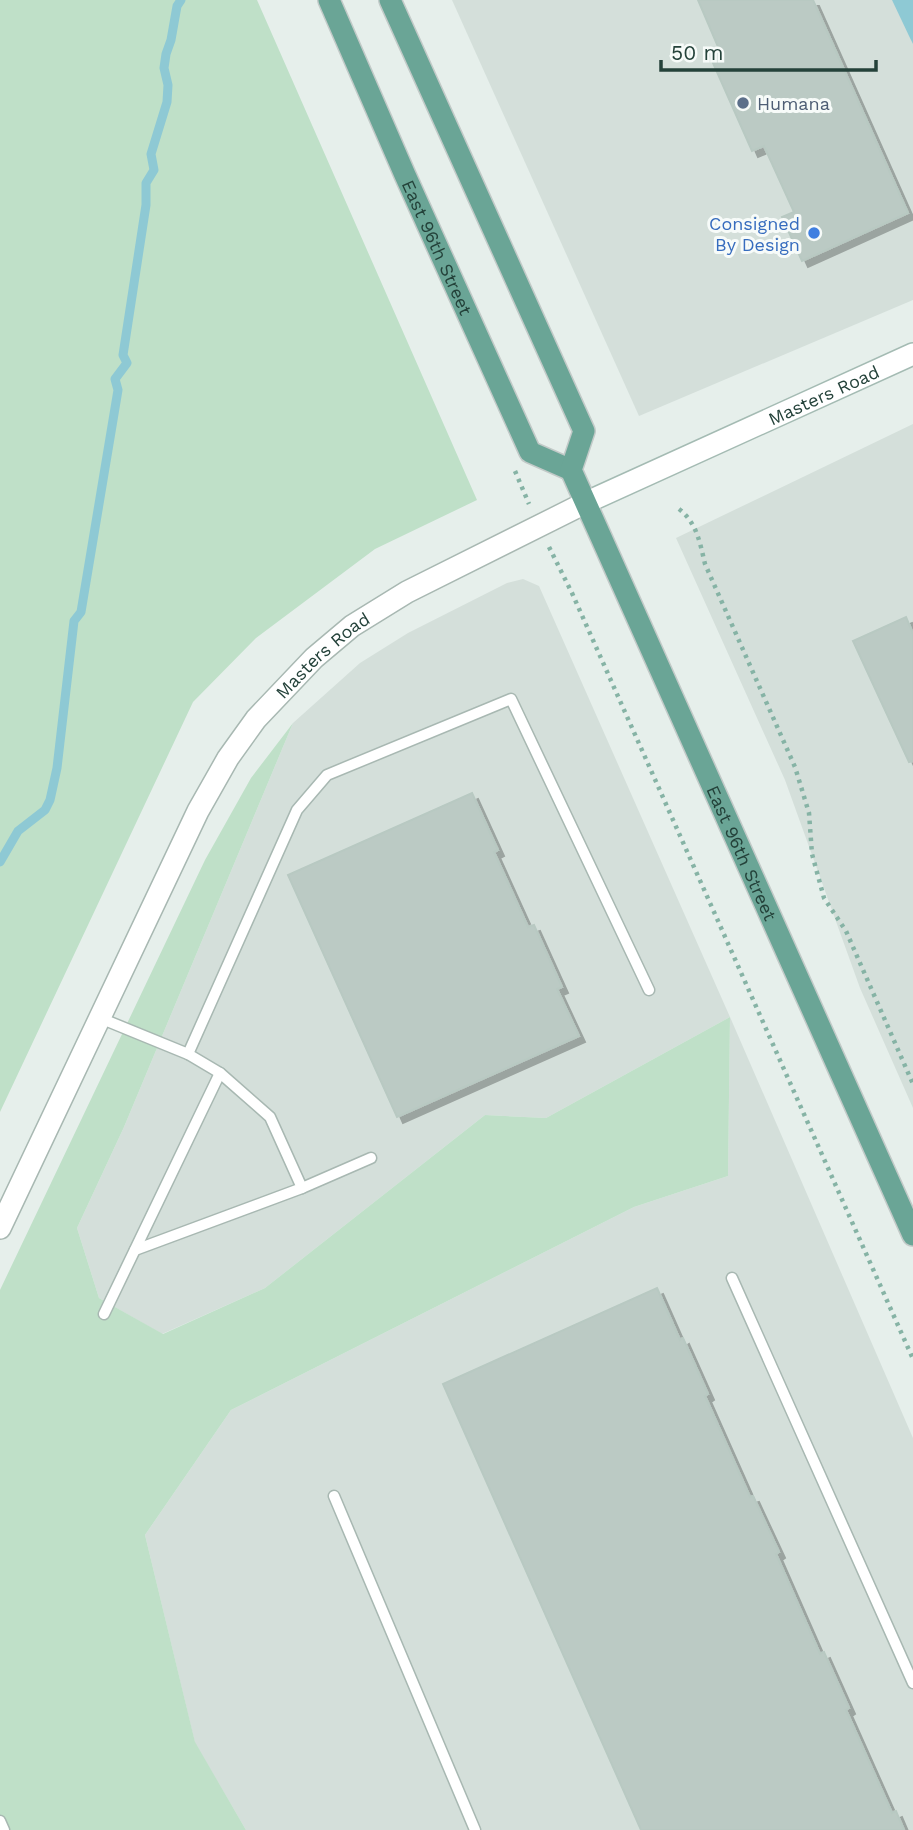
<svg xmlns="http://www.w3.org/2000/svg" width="913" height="1830" font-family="'Work Sans',sans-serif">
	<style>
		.built { fill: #d4dfda }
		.green { fill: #bfe0c8 }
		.water { fill: #8ec9d4 }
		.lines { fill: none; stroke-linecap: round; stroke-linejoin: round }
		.stream { stroke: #8ec9d4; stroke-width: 9 }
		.building { fill: #bbcac4; stroke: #b8c9c2; stroke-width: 2; filter: url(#shadow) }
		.lane-casing { stroke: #a8b8b2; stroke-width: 13 }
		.street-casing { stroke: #a8b8b2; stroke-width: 24 }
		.secondary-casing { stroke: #a4bbb3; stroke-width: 24 }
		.primary-casing { stroke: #c2cac8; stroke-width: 24 }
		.path { stroke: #86b3a5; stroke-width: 4.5; stroke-dasharray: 3.5 5; stroke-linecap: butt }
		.lane { stroke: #fff; stroke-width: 10 }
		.street { stroke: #fff; stroke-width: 21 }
		.secondary { stroke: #fff; stroke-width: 21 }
		.primary { stroke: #6aa596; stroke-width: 21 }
		.service-dot { fill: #5c6f8a; stroke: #f7fbf9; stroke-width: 2.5 }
		.shop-dot { fill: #3f7fe0; stroke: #f7fbf9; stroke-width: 2.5 }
		.labels { text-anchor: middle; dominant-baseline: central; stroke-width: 6; stroke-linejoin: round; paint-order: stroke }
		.service-label { font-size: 18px; fill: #4e5e75; stroke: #f7fbf9; text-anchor: start }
		.shop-label { font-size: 18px; fill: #366cbe; stroke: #f7fbf9; text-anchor: end }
		.street-label { font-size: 18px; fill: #24423a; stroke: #f7fbf9 }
	</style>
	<defs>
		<filter id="shadow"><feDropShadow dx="6" dy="6" stdDeviation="0" flood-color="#0004"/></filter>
	</defs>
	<rect width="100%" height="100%" fill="#e6efeb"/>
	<g class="built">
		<polygon points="452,0 913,0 913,300 639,416"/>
		<polygon points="913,424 913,1108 860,988 785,780 676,538"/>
		<polygon points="523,579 539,586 730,1017 913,1438 913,1830 246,1830 195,1743 145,1535 231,1410 634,1207 728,1176 730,1017 546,1118 485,1115 265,1288 162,1334 99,1298 77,1228 124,1127 293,723 360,663 408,633 507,583"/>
	</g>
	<g class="green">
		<polygon points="0,0 257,0 477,500 375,549 256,638 193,702 0,1112"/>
		<polygon points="293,723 124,1127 77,1228 99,1298 163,1334 265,1288 485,1115 546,1118 730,1017 728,1176 634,1207 231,1410 145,1535 195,1742 246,1830 0,1830 0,1290 205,860 251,778"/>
	</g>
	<polygon class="water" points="892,0 913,0 913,44 910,38"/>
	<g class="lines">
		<polyline class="stream" points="0,862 18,831 45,810 50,800 57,768 74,621 81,612 118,390 115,379 127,363 123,355 146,205 146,183 154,170 151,154 167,102 168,85 164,68 166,54 171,40 177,6 181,0"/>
	</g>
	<g class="building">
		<polygon points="698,0 813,0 908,213 802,261 782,217 794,212 764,146 752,151 709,54 719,49"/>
		<polygon points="906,617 913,634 913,761 909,762 853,641"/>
		<polygon points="472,793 498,850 494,852 528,927 534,925 562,987 557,989 579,1036 397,1117 288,875"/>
		<polygon points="657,1288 680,1340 683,1338 708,1394 705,1396 750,1497 753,1496 779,1552 776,1554 820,1654 824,1652 849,1708 846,1710 892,1813 896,1811 904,1830 641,1830 443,1384"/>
	</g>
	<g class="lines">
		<g class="lane-casing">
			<g id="lane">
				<polyline points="100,1018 188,1054 220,1073 270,1117 302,1188 135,1250"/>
				<polyline points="188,1054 297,810 327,775 511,699 649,990"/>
				<polyline points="302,1188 371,1158"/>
				<polyline points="732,1278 913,1683"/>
				<polyline points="104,1314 220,1073"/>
				<polyline points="334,1496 475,1830"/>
				<polyline points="0,1821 4,1830"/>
			</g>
		</g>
		<g class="street-casing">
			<g id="street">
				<path id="s1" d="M0 1228 198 811 228 758 256 719 314 658 352 626 407 592 585 503"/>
			</g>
		</g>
		<g class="secondary-casing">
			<g id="secondary">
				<path id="s2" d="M585 503 913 354"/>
			</g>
		</g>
		<g class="primary-casing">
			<g id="primary">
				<path id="s3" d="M329 0 405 175 530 452 571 470"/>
				<path id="s4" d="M390 0 584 431 571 470 913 1235"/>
			</g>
		</g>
		<g class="path">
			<polyline points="515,471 529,504"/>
			<path d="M679 509C697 523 700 543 705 564L795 767 809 813 812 854 824 898 846 931 913 1084"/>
			<polyline points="549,547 572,593 913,1359"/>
		</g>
		<use href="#lane" class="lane"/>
		<use href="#street" class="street"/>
		<use href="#secondary" class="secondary"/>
		<use href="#primary" class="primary"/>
	</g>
	<circle class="service-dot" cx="743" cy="103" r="7"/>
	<circle class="shop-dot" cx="814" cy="233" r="7"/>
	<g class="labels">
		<g class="service-label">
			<text x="757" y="103">Humana</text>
		</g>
		<g class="shop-label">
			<text x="800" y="223">Consigned<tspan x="800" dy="21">By Design</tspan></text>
		</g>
		<g class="street-label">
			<text stroke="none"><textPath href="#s3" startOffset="270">East 96th Street</textPath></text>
			<text stroke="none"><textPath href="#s2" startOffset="262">Masters Road</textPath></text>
			<text stroke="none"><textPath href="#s1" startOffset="663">Masters Road</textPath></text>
			<text stroke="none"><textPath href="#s4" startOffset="933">East 96th Street</textPath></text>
		</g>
	</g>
	<path d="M661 60v10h215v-10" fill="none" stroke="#24423a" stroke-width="3.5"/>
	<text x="671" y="60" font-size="21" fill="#24423a" stroke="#f7fbf9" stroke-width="5" paint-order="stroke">50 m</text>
</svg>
